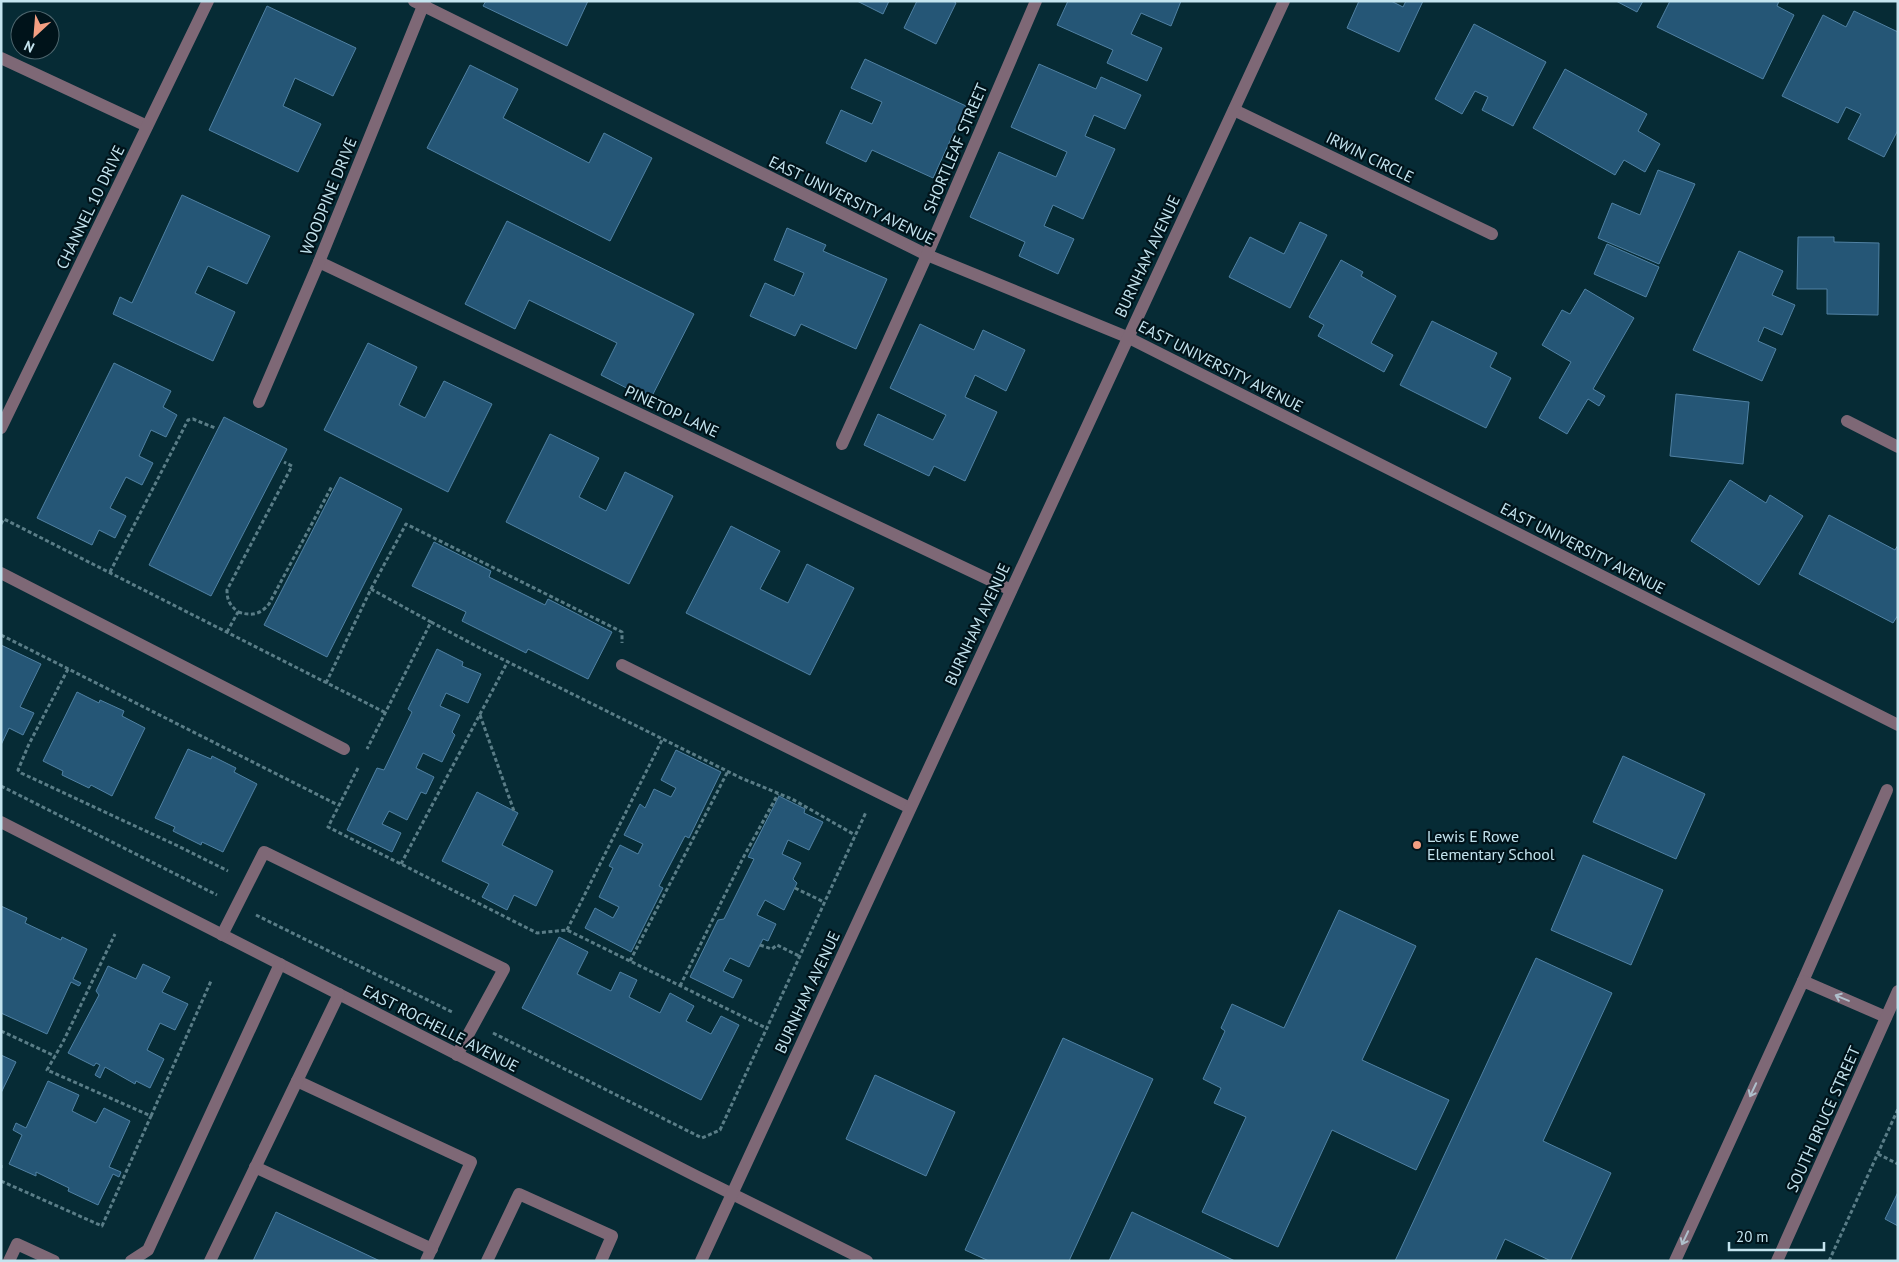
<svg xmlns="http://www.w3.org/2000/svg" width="1899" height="1262" font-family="'PT Sans',sans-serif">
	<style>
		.building { fill: #255676; stroke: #5081a3 }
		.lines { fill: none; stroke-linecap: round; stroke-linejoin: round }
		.path { stroke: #5a7d87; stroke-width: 3; stroke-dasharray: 4 2.5; stroke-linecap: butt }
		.minor { stroke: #7e6876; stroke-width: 12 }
		.oneway { stroke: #afbfcb }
		.poi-dot { fill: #f39f82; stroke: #00131a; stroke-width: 2 }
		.labels { text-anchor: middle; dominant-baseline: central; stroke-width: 4.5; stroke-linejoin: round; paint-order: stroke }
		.street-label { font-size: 16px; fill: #c4e4ef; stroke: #00131a }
		.poi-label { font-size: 16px; fill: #c4e4ef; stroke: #00131a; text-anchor: start }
	</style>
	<rect width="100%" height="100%" fill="#062b35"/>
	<g class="building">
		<polygon points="486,1 588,1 567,46 483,6"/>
		<polygon points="857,1 889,1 883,14"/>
		<polygon points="917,1 953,1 956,3 936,44 904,28"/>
		<polygon points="1068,1 1181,1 1171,26 1141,13 1131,34 1162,48 1147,81 1107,63 1113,50 1057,25"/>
		<polygon points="1359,1 1391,1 1403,7 1406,1 1423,1 1399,52 1347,28"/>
		<polygon points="1616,1 1643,1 1637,12"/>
		<polygon points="1670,1 1779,1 1777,6 1794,15 1763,79 1657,27"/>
		<polygon points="267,6 356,48 333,96 295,78 283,106 321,124 298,172 209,130"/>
		<polygon points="1854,11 1898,32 1898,130 1884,157 1848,139 1861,114 1846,107 1838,123 1782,96 1823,15 1846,27"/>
		<polygon points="1474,24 1546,62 1513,126 1482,110 1488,97 1475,91 1462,114 1435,99"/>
		<polygon points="865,59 966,106 933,178 872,150 866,162 826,143 841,110 872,124 882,102 851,88"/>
		<polygon points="1039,64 1096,89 1101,77 1141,95 1125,129 1094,115 1085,136 1115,149 1083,219 1053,205 1044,226 1074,239 1058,274 1019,256 1025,242 970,217 999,152 1056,177 1067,152 1011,127"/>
		<polygon points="470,65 518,89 503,118 589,163 604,133 652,158 610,241 427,148"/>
		<polygon points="1565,69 1647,114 1638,131 1660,144 1645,172 1624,160 1615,175 1533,128"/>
		<polygon points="1658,170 1695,184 1659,264 1598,238 1612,203 1640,215"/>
		<polygon points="182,195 270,236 247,284 208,266 195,293 235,312 213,361 113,314 120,297 132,303"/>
		<polygon points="507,221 694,314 650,400 601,375 617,343 529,300 515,329 465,304"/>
		<polygon points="1300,222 1327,235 1290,308 1229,277 1250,237 1284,254"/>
		<polygon points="787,228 826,245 823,251 887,279 856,349 801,324 795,336 750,316 765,283 794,296 804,273 774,260"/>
		<polygon points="1798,237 1834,237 1834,242 1879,243 1878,315 1827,314 1827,289 1797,289"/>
		<polygon points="1607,244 1659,267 1646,297 1594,274"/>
		<polygon points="1739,251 1783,271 1772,295 1795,305 1782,335 1764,327 1758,341 1776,349 1762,381 1693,350"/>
		<polygon points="1341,260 1363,272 1361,276 1396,296 1371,343 1393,355 1384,372 1318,336 1324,325 1309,317"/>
		<polygon points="1585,289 1634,318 1593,389 1605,396 1599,406 1588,399 1567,434 1539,418 1571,362 1542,345 1562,310 1570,314"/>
		<polygon points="1432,321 1497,353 1490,367 1511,378 1486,428 1400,385"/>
		<polygon points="920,324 974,350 983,330 1025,350 1006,391 975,375 965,397 997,412 965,481 934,466 929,476 864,445 878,414 933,440 946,415 890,388"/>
		<polygon points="368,343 417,367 399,405 425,418 444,381 492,404 448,492 324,430"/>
		<polygon points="114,363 171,391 163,407 177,415 166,437 151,430 139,456 153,463 142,485 126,477 110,508 126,516 115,538 99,530 92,545 37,518"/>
		<polygon points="1676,394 1749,402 1743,464 1670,456"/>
		<polygon points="224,417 287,449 211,596 149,565"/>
		<polygon points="550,434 599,458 579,497 606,511 625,472 673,496 629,584 506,522"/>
		<polygon points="340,477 402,509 327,657 264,625"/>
		<polygon points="1730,480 1766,503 1770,495 1803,516 1759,585 1691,541"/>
		<polygon points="1829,515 1895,550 1898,545 1898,615 1893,623 1799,574"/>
		<polygon points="731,526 780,551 760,589 788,603 807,564 854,588 810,675 686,613"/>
		<polygon points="434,542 491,571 489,577 545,605 548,599 612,632 588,679 528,649 526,653 462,621 466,612 412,586"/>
		<polygon points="1,645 41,664 20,707 34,713 23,735 9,728 1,745"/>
		<polygon points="437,649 463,662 462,666 481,674 468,703 446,693 440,706 460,715 452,732 455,735 442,762 423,753 416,768 434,777 426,794 421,792 407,820 389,811 382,824 401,833 392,852 347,830 377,768 384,770 412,712 408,709"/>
		<polygon points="77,692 99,703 100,700 124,711 122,716 145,728 112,796 91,785 89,788 62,775 63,771 43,761"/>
		<polygon points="188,749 211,759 212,756 236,768 234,772 257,784 223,852 202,842 201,845 173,831 175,827 155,818"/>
		<polygon points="676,750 721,772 689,838 685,836 659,886 663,888 631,952 585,928 595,908 613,918 619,907 599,897 613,868 609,866 620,845 638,854 643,844 624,835 640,804 645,808 654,789 671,797 676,788 661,780"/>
		<polygon points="1623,756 1705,794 1676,859 1593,822"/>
		<polygon points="477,792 518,813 502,845 553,871 536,906 514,895 507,910 482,897 489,884 442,861"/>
		<polygon points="779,796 805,809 804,813 823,822 809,850 788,840 782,854 801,863 793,879 797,883 784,910 765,900 757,915 776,924 768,941 763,939 749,967 730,958 723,971 742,980 733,998 690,977 718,920 724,919 754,859 748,857"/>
		<polygon points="1583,855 1663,890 1631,965 1551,930"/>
		<polygon points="1,906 27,918 25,923 61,940 62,937 87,949 73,979 81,983 79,986 71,982 47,1034 1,1013"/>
		<polygon points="1339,910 1416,946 1362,1060 1449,1100 1416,1170 1332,1130 1278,1247 1202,1212 1246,1117 1214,1103 1221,1088 1203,1079 1225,1031 1221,1028 1232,1004 1284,1028"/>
		<polygon points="559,937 588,952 577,974 611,991 620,972 637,980 629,997 660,1013 670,993 694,1006 686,1021 711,1034 721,1016 739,1025 701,1100 522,1008"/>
		<polygon points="1536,958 1612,993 1543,1141 1611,1173 1570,1261 1551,1261 1505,1239 1495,1261 1395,1261"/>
		<polygon points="143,964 170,977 162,992 188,1004 175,1030 160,1023 147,1050 164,1059 150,1088 136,1081 135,1084 105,1067 100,1078 95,1075 100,1065 96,1063 94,1066 68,1053 99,995 96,991 108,966 136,979"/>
		<polygon points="1063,1038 1153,1079 1069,1261 989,1261 965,1250"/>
		<polygon points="1,1055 16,1062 1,1093"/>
		<polygon points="875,1075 955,1112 926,1176 846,1139"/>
		<polygon points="48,1081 79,1095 72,1111 96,1123 104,1108 130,1121 109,1167 121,1172 119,1177 113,1174 98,1205 68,1191 69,1188 36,1172 36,1176 9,1164 22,1135 13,1130 16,1123 26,1128"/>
		<polygon points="1898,1192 1898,1226 1885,1219"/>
		<polygon points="276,1212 380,1261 253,1261"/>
		<polygon points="1132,1212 1235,1261 1109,1261"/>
	</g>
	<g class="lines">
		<g class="path">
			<polyline points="1,524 4,519 386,713"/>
			<polyline points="110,572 188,420 193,419 215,428"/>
			<polyline points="371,589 406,524 622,632 622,643"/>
			<path d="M238 612C251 616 260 615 269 604L332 486"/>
			<polyline points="431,622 478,647 741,778 792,799 855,835"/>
			<path d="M227 632 238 612C230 605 227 601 227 590L292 466 284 462"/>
			<polyline points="1,635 338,805"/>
			<polyline points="68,669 29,744 18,770 21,773 178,846 228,871"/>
			<polyline points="326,683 371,589 431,622 367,749"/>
			<polyline points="480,715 514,811"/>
			<polyline points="358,768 328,827 537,933 567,930 768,1029"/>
			<polyline points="1,786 217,895"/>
			<polyline points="401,864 508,661"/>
			<polyline points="795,888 824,902"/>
			<polyline points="256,915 454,1013"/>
			<polyline points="567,930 663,738"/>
			<polyline points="760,945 772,949 777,945 799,956"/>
			<polyline points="630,961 728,771"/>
			<polyline points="680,986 743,858 778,794"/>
			<polyline points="1,1031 55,1056"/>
			<polyline points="493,1033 702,1138 720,1130 866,812"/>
			<polyline points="151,1116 211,981"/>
			<polyline points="1878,1154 1898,1164"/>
			<polyline points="1,1165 1,1168"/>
			<polyline points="1,1181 102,1226 151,1116 47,1070 63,1042 115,934"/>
			<polyline points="1829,1261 1898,1109"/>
		</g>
		<g class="minor">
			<polyline points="414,1 927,255 1127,337 1898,725"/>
			<polyline points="1,58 147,126"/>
			<polyline points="1234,110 1492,234"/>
			<polyline points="319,262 1011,590"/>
			<polyline points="259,402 319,262 425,1"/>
			<polyline points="1847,421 1898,447"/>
			<polyline points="1,428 208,1"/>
			<polyline points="842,444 927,255 1036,1"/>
			<polyline points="1,573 344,749"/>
			<polyline points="622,665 910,808"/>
			<polyline points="1,822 696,1176 867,1261"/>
			<polyline points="222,935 264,852 504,969 457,1055"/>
			<polyline points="1803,981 1887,790"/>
			<polyline points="297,1081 471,1162 426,1261"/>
			<polyline points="255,1167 432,1249"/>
			<polyline points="9,1261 17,1244 54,1261"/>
			<polyline points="131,1261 148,1250 280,964"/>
			<polyline points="210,1261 339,994"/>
			<polyline points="487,1261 519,1194 612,1236 601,1261"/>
			<polyline points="701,1261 1284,1"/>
			<polyline points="1675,1261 1803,981 1886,1017"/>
			<polyline points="1777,1261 1898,991"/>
		</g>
	</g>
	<defs><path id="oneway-shaft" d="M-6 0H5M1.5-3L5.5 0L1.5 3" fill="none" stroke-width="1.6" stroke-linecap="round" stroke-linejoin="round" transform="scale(1.25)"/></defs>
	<g class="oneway">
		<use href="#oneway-shaft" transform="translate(1842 998) rotate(-157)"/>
		<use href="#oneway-shaft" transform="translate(1753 1090) rotate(115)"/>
		<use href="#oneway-shaft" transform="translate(1685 1238) rotate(115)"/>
	</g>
	<circle class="poi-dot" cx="1417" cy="845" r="5"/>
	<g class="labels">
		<g class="street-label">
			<text transform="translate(955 148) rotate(-67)">SHORTLEAF STREET</text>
			<text transform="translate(1370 157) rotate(26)">IRWIN CIRCLE</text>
			<text transform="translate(328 196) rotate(-68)">WOODPINE DRIVE</text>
			<text transform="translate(852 200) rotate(26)">EAST UNIVERSITY AVENUE</text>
			<text transform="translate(90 207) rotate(-64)">CHANNEL 10 DRIVE</text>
			<text transform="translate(1147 256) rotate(-65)">BURNHAM AVENUE</text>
			<text transform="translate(1221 366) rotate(27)">EAST UNIVERSITY AVENUE</text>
			<text transform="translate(672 411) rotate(25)">PINETOP LANE</text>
			<text transform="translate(1583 548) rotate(27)">EAST UNIVERSITY AVENUE</text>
			<text transform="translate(977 624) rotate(-65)">BURNHAM AVENUE</text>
			<text transform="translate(807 992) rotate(-65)">BURNHAM AVENUE</text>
			<text transform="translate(441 1028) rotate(27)">EAST ROCHELLE AVENUE</text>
			<text transform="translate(1823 1119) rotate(-66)">SOUTH BRUCE STREET</text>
		</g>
		<g class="poi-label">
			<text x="1427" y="836">Lewis E Rowe<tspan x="1427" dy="18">Elementary School</tspan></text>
		</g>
	</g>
	<rect width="1899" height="1262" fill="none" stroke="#c4e4ef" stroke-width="5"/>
	<g transform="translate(35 35) rotate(206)"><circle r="24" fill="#00131a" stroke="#4e676f"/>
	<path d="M0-4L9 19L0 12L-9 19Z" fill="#f39f82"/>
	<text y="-8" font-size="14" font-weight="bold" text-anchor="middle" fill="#c4e4ef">N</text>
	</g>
	<path d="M1729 1242v8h95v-8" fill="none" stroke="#c4e4ef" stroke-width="2.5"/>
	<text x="1736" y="1242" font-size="15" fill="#c4e4ef" stroke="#00131a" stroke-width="4" paint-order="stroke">20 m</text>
</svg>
